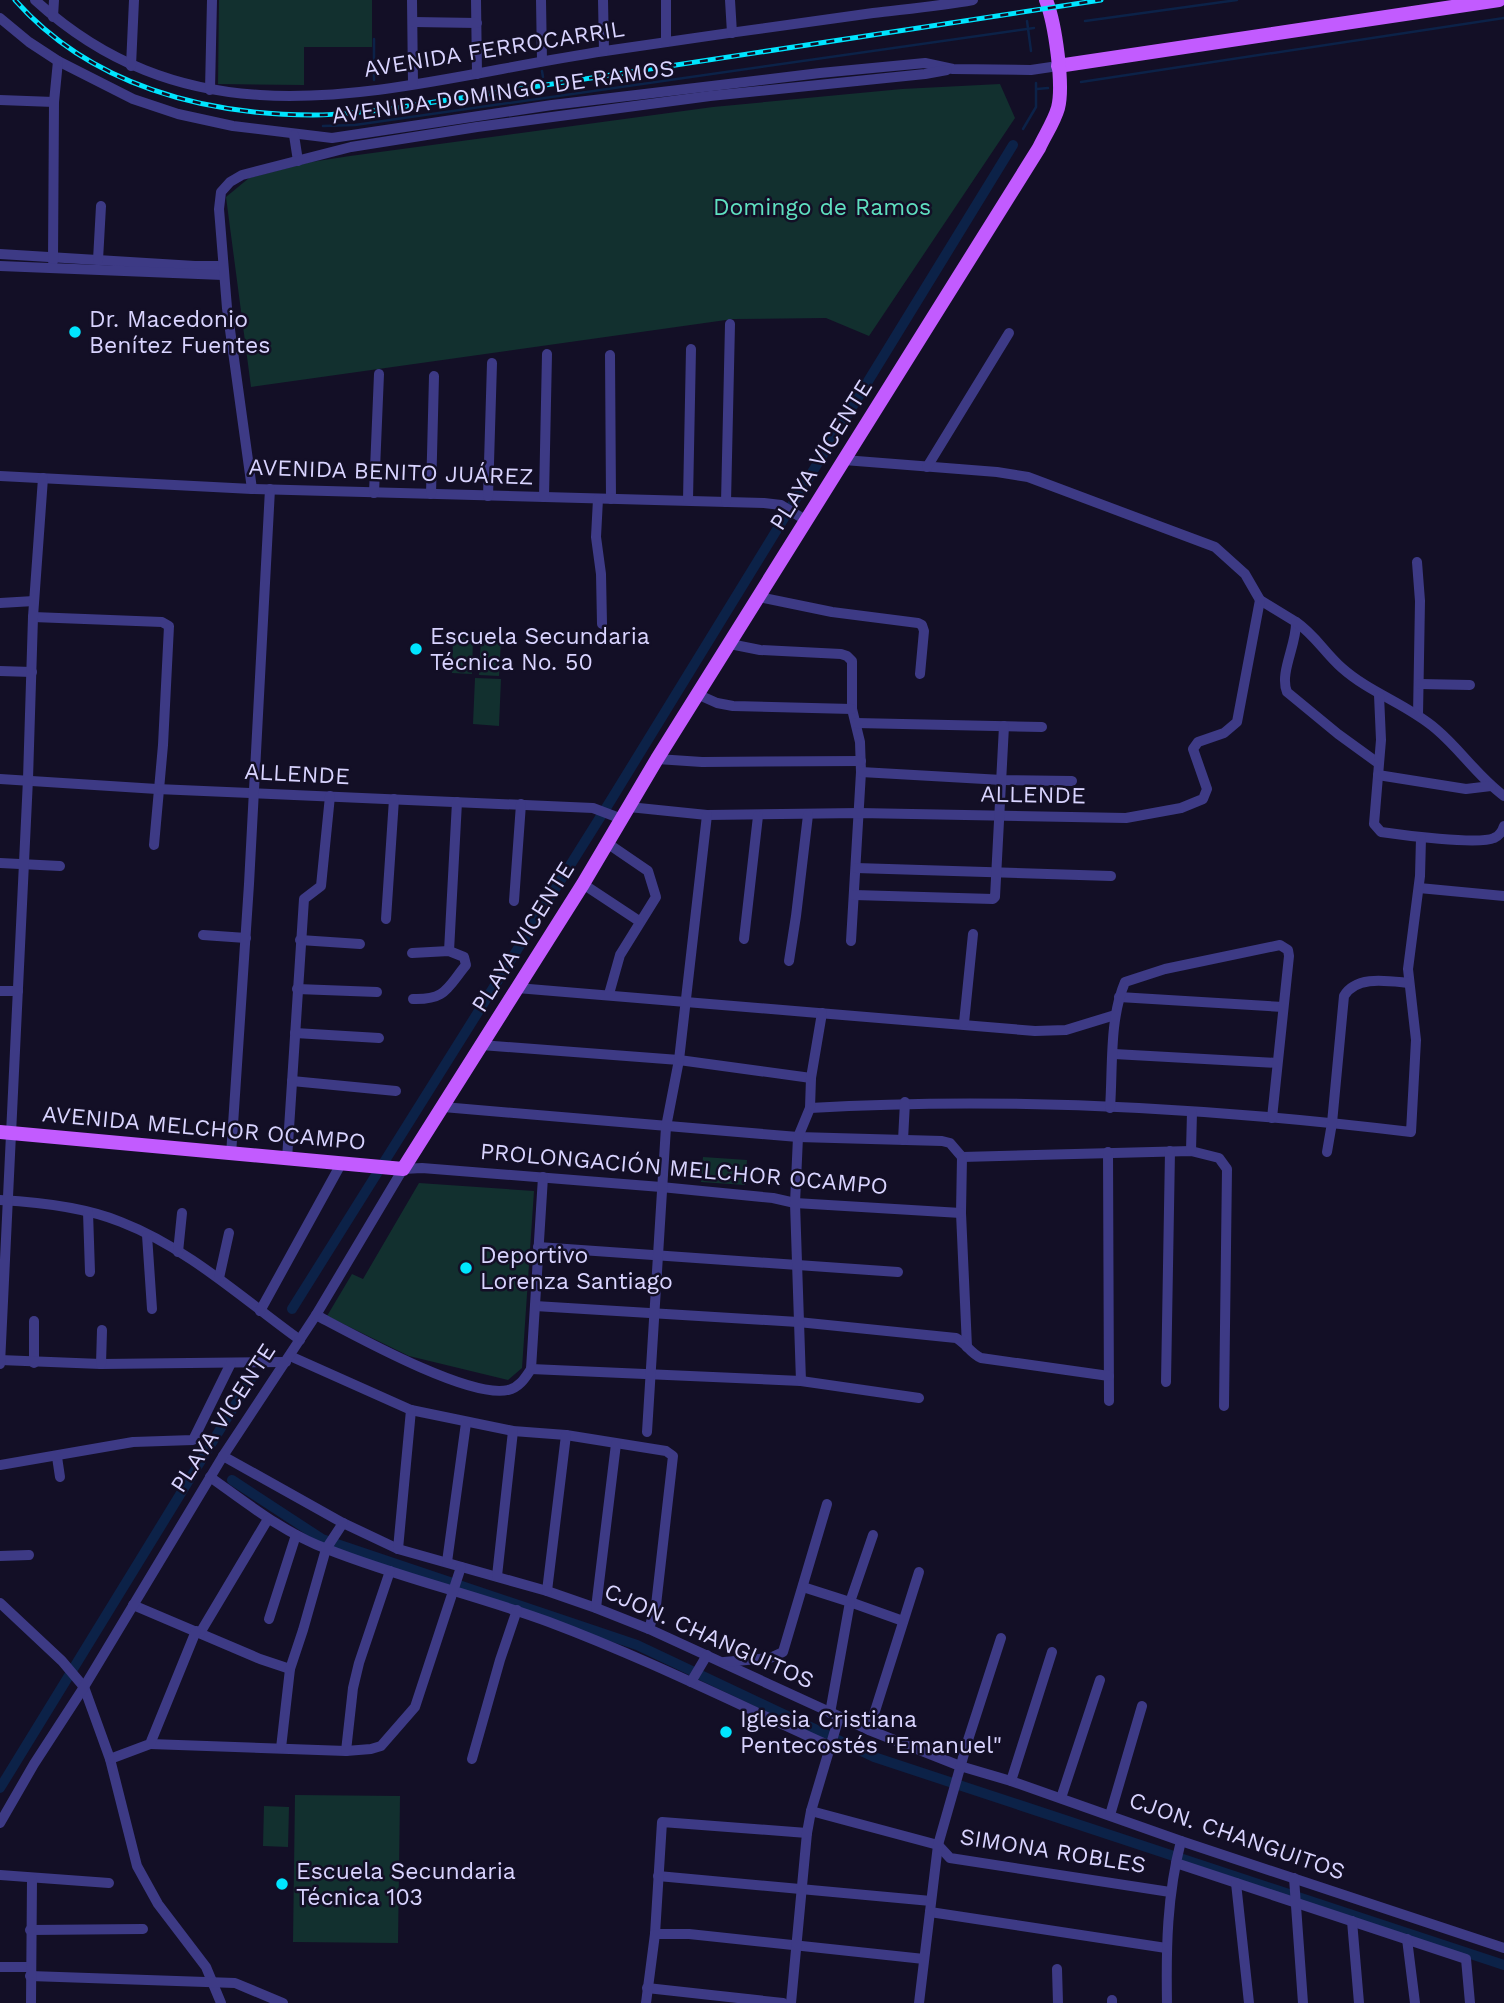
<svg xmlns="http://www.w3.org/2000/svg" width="1504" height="2003" font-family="'Work Sans',sans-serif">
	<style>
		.green { fill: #12302f }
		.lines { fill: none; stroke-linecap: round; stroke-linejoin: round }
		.stream { stroke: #0c2248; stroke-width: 2.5 }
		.canal { stroke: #0c2248; stroke-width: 10 }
		.minor { stroke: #3d3a85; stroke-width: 10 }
		.major { stroke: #c25bff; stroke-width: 14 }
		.rail-casing { stroke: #00e5ff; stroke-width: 5 }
		.rail { stroke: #130f26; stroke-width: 2.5; stroke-dasharray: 8; stroke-linecap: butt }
		.poi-dot { fill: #00e5ff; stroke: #130f26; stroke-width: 2.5 }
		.labels { text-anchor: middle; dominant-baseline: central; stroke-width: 5; stroke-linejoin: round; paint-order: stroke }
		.street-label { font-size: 23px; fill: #d9d4ff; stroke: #130f26 }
		.park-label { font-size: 23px; fill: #5fe0c0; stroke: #130f26 }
		.poi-label { font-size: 23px; fill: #d9d4ff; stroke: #130f26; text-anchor: start }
	</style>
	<rect width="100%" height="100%" fill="#130f26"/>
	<g class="green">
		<polygon points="219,0 372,0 372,47 304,47 304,85 218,84"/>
		<polygon points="1000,84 1015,118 869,336 826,318 733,319 251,387 226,197 249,178 311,162 350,156 713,107 902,89"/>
		<polygon points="453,637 473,638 472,674 452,673"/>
		<polygon points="481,639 501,640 499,676 479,675"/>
		<polygon points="475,678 501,679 499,726 473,724"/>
		<polygon points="703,1157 747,1160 745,1185 701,1182"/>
		<polygon points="419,1183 534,1191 522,1368 508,1380 409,1356 327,1316 352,1274 363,1279"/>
		<polygon points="295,1795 400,1796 398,1943 293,1942"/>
		<polygon points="264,1806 289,1807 288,1847 263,1846"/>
	</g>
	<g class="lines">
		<g class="stream">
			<polyline points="1027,21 1031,51"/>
			<polyline points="1085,21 1237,0"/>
			<polyline points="374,39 374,80"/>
			<polyline points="542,71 543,77"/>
			<polyline points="1081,82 1504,18"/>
			<polyline points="1037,89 1048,88"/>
			<polyline points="323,126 355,125 1034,28"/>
			<polyline points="1023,129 1036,107 1036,83"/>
		</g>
		<g class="canal">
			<polyline points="292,1309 611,800 1013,145"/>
			<polyline points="232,1480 322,1539 637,1645 874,1757 1504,1965"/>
			<polyline points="0,1788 251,1379"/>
		</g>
		<g class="minor">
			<path d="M35 0C207 157 403 81 605 51 694 38 784 25 873 13 906 9 940 6 973 0"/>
			<polyline points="412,0 413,84"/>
			<polyline points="476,0 477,74"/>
			<polyline points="541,0 542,61"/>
			<polyline points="603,0 604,51"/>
			<polyline points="730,0 732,33"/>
			<polyline points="53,17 54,0"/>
			<polyline points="0,18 29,42 58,61 133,99 178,114 233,126 332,138 552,105 820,73 925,63 953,69 1031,70 1058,66"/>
			<polyline points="414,22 477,23"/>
			<polyline points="666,42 666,0"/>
			<polyline points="131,66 134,0"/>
			<polyline points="210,90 212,0"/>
			<polyline points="0,100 54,102"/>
			<polyline points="294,135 298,161"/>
			<polyline points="0,254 195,266 223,266"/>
			<polyline points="98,260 101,206"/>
			<polyline points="53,261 54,102 58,61"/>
			<polyline points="0,266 223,275"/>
			<polyline points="610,355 611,499"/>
			<path d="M844 460 997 472 1028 477 1215 547 1245 574 1260 600 1296 622C1297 644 1279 673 1287 692L1338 734 1378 763"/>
			<polyline points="927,467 1009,333"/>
			<polyline points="0,476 252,489 764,503 781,505 807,521"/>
			<polyline points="252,489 227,308 219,209 221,192 230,182 242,175 351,147 477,127 710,96 925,74 947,70"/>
			<polyline points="374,493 379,374"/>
			<polyline points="431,494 434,376"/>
			<polyline points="488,496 492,363"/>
			<polyline points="544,497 547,354"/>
			<polyline points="598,499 596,537 601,574 602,624"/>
			<polyline points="688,500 691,349"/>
			<polyline points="726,502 730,324"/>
			<polyline points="1417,562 1420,601 1418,715"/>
			<polyline points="759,597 832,612 918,623 922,625 924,631 920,674"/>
			<polyline points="0,603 34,601"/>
			<polyline points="33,617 162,622 169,626 163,745 154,845"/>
			<path d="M1296 622C1315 635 1325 653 1342 668 1370 693 1407 704 1436 729 1461 750 1477 776 1504 796"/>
			<polyline points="730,644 760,650 841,654 847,656 852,661 852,709 860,742 861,772 851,941"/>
			<polyline points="0,671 32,672"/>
			<polyline points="1420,684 1470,685"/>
			<polyline points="699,695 717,703 733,706 852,709"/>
			<path d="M1379 695 1381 740 1374 824 1381 832C1401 835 1478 845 1494 838 1499 836 1502 832 1504 826"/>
			<polyline points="856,723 1042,727"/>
			<polyline points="657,759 702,762 861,761"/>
			<polyline points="861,772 1002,780 1072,781"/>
			<polyline points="1378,775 1466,789 1491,786"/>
			<polyline points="0,779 157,789 593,808 622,819"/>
			<polyline points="629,807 707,815 859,813 1126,818 1181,808 1203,799 1207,789 1193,749 1198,742 1224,733 1237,722 1260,600"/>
			<polyline points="607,843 648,871 656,897 620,955 609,994"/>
			<polyline points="0,863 60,866"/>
			<polyline points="856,868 1111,876"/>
			<polyline points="583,884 639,921"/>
			<polyline points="1419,888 1504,896"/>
			<polyline points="854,895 993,899 995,897 1004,726"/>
			<polyline points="514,901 521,804"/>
			<polyline points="386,919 394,799"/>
			<polyline points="203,935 246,938"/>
			<polyline points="744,939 758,816"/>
			<polyline points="300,940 360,944"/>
			<polyline points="449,951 457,802"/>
			<path d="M412 953 449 951 464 957 466 965C447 988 446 1000 413 999"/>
			<polyline points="789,961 796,916 808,815"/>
			<polyline points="517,988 1035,1031 1066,1030 1115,1015"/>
			<polyline points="297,989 377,992"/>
			<polyline points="0,991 18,991"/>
			<polyline points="1119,997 1283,1007"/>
			<polyline points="964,1023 973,934"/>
			<polyline points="295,1033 379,1038"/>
			<polyline points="481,1045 679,1060 811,1078"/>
			<polyline points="1114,1054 1277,1063"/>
			<polyline points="292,1081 396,1091"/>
			<polyline points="443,1107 798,1137 942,1141 950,1143 962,1157 1191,1151 1219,1158 1227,1169 1224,1406"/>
			<path d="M810 1108C1011 1096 1213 1108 1411 1132L1416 1040 1408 969 1420 876 1421 838"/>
			<path d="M1110 1108C1113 1067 1109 1020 1125 982L1165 969 1280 945 1288 950 1289 956 1272 1118"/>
			<polyline points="903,1140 905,1102"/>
			<polyline points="1191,1151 1192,1112"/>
			<polyline points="1108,1152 1109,1401"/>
			<path d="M1327 1152 1332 1123 1344 996C1356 975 1388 981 1409 983"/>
			<polyline points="231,1155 249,884 270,489"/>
			<polyline points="962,1157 961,1213 967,1347"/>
			<polyline points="287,1159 304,899 321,886 330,796"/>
			<polyline points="403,1169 422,1168 661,1187 773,1198 795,1203 961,1213"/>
			<path d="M0 1200C37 1202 87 1208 121 1222 188 1248 243 1299 300 1340"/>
			<polyline points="88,1212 90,1272"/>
			<polyline points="147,1235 152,1309"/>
			<polyline points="538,1247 898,1272"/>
			<polyline points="178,1252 182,1213"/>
			<polyline points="219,1278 229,1233"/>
			<path d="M535 1306 798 1322 956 1338C966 1343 970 1353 981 1358L1109 1376"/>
			<polyline points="260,1311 341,1164"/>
			<path d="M316 1315C354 1335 469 1399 508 1390 519 1388 525 1378 531 1369L543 1177"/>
			<polyline points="34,1321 34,1363"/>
			<polyline points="290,1356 411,1410 513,1431 566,1435 666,1451 673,1456 656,1605 649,1629"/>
			<polyline points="0,1360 101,1364 286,1362"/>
			<polyline points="0,1364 28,779 33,617 43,478"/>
			<polyline points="101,1364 102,1330"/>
			<polyline points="531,1369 801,1381 919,1398"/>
			<polyline points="801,1381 795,1203 798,1137 810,1108 811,1078 822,1013"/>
			<polyline points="1166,1382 1170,1151"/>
			<polyline points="647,1432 666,1127 679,1060 707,815"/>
			<polyline points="223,1456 343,1523 398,1549 547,1591 596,1608 649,1629 869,1730 960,1766 1011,1781 1181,1841 1504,1948"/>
			<polyline points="57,1457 60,1477"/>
			<polyline points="0,1465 133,1442 193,1440 231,1363"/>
			<path d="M210 1477C248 1504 284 1533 327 1549 400 1578 476 1595 549 1622 645 1658 737 1704 830 1746"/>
			<polyline points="873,1535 850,1602 903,1621"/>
			<polyline points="398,1549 411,1410"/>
			<polyline points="0,1556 29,1555"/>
			<polyline points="447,1562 466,1423"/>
			<polyline points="497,1576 513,1431"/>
			<polyline points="803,1587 850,1602 830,1713"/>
			<polyline points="547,1591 566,1435"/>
			<polyline points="0,1603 62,1661 84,1687 110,1759 137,1866 158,1904 206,1967 221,2003"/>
			<polyline points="133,1605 260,1659 290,1669"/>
			<polyline points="596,1608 616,1444"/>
			<polyline points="269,1619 296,1535"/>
			<polyline points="200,1633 268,1519"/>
			<polyline points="724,1662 770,1658 783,1652 827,1504"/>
			<polyline points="691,1682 707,1655"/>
			<polyline points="869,1730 919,1572"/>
			<polyline points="150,1744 346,1751 371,1749 381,1746 415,1707 461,1567"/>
			<polyline points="281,1748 290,1669 303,1630 326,1549 343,1523"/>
			<polyline points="346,1751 353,1688 359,1663 390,1571"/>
			<polyline points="110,1759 150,1744 196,1631"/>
			<polyline points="472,1759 500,1660 517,1610"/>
			<polyline points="1011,1781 1052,1652"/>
			<polyline points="1061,1798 1100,1680"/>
			<polyline points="811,1811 938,1845 950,1858 1170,1892"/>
			<polyline points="1110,1815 1142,1706"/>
			<polyline points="0,1823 34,1764 84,1687 223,1456 316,1315 403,1169"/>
			<polyline points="1176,1863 1466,1959 1470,2003"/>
			<polyline points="0,1875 109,1883"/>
			<polyline points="658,1876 931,1901"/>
			<polyline points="1294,1878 1303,2003"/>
			<polyline points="1236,1883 1249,2003"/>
			<polyline points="930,1912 1166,1948"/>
			<polyline points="1352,1921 1359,2003"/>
			<polyline points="30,1930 143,1929"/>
			<polyline points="655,1934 662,1822 807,1833"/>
			<polyline points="1407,1939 1415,2003"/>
			<polyline points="0,1967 30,1967"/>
			<polyline points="1057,1969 1058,2003"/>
			<polyline points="30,1976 235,1983 283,2003"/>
			<polyline points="647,1988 783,2003"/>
			<polyline points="1112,2000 1112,2003"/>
			<polyline points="31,2003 32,1879"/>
			<polyline points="646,2003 655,1934 689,1934 924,1959"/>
			<polyline points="791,2003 807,1833 811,1811 839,1717"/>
			<polyline points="919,2003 938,1845 968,1740 1001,1638"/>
			<path d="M1167 2003C1166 1948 1167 1895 1181 1841"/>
		</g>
		<g class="major">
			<polyline points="1058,66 1499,0"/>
			<path d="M0 1132 403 1169 583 884 657 759 1039 148C1045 135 1054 122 1058 108 1064 85 1055 23 1046 0"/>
		</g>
		<g class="rail-casing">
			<path id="rail" d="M15 0C90 85 204 115 313 115 336 115 359 112 382 110L1101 0"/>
		</g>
		<use href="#rail" class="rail"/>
	</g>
	<g class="poi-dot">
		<circle cx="75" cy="332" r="7"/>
		<circle cx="416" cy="649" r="7"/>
		<circle cx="466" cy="1268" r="7"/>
		<circle cx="726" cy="1732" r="7"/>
		<circle cx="282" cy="1884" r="7"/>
	</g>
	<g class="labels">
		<g class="street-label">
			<text transform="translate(494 49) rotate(-9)">AVENIDA FERROCARRIL</text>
			<text transform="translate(503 92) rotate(-8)">AVENIDA DOMINGO DE RAMOS</text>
			<text transform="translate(821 455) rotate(-58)">PLAYA VICENTE</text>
			<text transform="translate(391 472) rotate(2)">AVENIDA BENITO JUÁREZ</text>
			<text transform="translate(297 774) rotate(3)">ALLENDE</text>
			<text transform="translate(1033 795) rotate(1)">ALLENDE</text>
			<text transform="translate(523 937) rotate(-58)">PLAYA VICENTE</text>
			<text transform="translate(204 1128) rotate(5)">AVENIDA MELCHOR OCAMPO</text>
			<text transform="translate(684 1169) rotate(5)">PROLONGACIÓN MELCHOR OCAMPO</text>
			<text transform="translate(223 1418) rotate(-57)">PLAYA VICENTE</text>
			<text transform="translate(709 1636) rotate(24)">CJON. CHANGUITOS</text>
			<text transform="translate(1237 1836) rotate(19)">CJON. CHANGUITOS</text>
			<text transform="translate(1053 1851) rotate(9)">SIMONA ROBLES</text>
		</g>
		<g class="park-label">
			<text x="822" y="207">Domingo de Ramos</text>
		</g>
		<g class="poi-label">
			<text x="89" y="319">Dr. Macedonio<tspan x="89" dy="26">Benítez Fuentes</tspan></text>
			<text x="430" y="636">Escuela Secundaria<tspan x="430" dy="26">Técnica No. 50</tspan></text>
			<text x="480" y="1255">Deportivo<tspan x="480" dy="26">Lorenza Santiago</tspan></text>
			<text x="740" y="1719">Iglesia Cristiana<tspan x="740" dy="26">Pentecostés "Emanuel"</tspan></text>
			<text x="296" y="1871">Escuela Secundaria<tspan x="296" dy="26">Técnica 103</tspan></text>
		</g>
	</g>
</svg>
